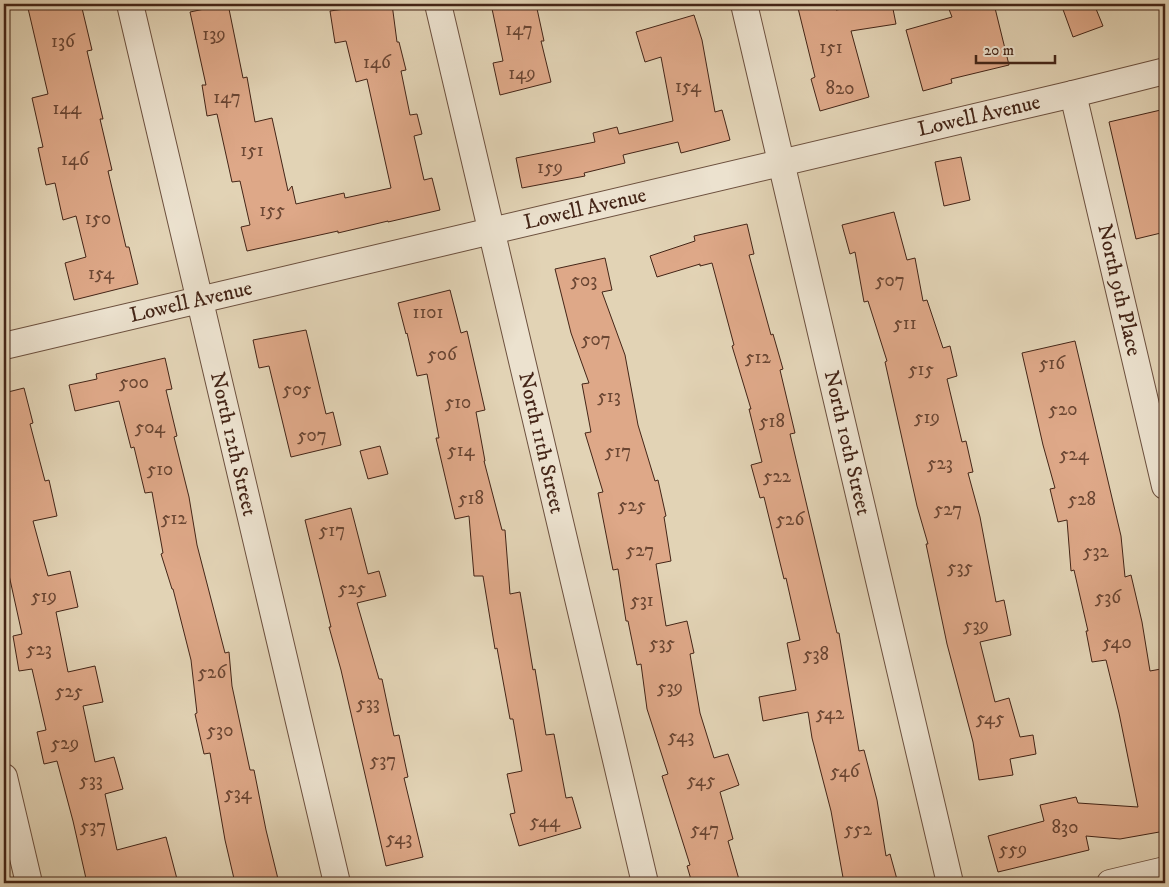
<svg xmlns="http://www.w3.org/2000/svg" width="1169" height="887" font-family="'IM FELL DW Pica',serif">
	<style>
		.building { fill: #dea888; stroke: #442517 }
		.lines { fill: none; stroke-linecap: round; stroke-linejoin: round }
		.minor-casing { stroke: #6c503e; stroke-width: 28 }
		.minor { stroke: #ece2cf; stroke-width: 26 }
		.labels { text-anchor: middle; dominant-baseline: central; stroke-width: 5; stroke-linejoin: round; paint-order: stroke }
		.number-label { font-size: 19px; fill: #6a4633 }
		.street-label { font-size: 21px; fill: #442517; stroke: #ece2cf }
	</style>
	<rect width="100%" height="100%" fill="#e2d3b5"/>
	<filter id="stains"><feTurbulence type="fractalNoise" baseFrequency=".004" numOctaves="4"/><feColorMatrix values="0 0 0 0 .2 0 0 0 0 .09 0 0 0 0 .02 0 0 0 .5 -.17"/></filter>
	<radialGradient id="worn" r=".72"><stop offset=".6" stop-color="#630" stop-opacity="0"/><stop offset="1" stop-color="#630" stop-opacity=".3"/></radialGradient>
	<g class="building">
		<polygon points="27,4 81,4 92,50 87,51 103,119 100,119 112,170 108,171 126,247 129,247 138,284 74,300 65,263 86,257 76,216 63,220 55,183 46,185 38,148 43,147 32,98 48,94"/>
		<polygon points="228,4 243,78 247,77 255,122 272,118 288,191 292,186 296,204 344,193 345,198 391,188 367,79 356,82 346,41 335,43 330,11 381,4 392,4 397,42 399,42 406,70 401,71 410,115 417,114 422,134 414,136 424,180 432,178 440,210 388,222 388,221 338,233 338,231 247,251 241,227 250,225 240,181 232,182 217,114 207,116 202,85 206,85 190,12"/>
		<polygon points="491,4 536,4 544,41 541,41 551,82 500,95 493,63 503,61"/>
		<polygon points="797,4 835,4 836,10 873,4 892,4 896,24 851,31 869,97 820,111 811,79 815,77"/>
		<polygon points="947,4 994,4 1009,65 951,79 952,83 923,91 906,30 952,17"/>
		<polygon points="1061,4 1094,4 1103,26 1073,37"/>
		<polygon points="694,15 702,40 715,112 722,110 730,140 681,153 678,142 623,155 625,163 584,173 585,176 522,188 516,158 595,142 593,133 617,127 619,134 673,121 661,57 645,62 636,32"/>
		<polygon points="1165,109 1165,232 1136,239 1109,122"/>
		<polygon points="961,157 970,200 944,206 935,162"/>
		<polygon points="894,212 907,260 915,258 923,301 927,300 943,348 950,346 957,376 947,379 962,442 966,441 973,472 968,473 980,517 996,602 1004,600 1011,635 980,642 995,702 1009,698 1020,737 1033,735 1036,754 1010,759 1013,775 979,780 973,742 947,644 926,544 928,544 917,506 885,362 887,361 868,301 864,302 855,252 850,254 842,225"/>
		<polygon points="747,224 754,254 749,255 771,335 773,334 783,369 780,370 795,433 790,434 837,633 839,633 859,751 864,750 877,800 886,856 890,854 898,883 844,883 831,811 812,738 808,712 763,721 759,697 796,690 787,643 800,640 786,578 784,579 764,497 760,498 751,465 762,462 749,409 751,409 732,346 734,345 712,263 700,266 700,264 657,277 650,256 695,241 694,236"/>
		<polygon points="605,258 612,290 602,292 625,355 638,425 655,481 658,480 666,516 664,517 671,561 656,564 666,626 687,621 694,653 690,654 700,713 714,758 728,754 739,785 720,792 733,839 728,841 740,883 692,883 687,866 690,865 662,776 668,774 647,709 641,664 637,665 628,621 626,621 618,569 613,570 598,493 603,492 585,433 591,432 582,384 589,383 571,333 555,269"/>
		<polygon points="450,290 461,333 467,331 485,410 476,412 485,461 484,461 502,530 505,530 510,594 520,592 533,670 535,669 546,735 554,734 566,798 572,797 581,828 519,846 510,814 515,813 507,774 522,771 513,719 510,719 497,648 495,649 483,576 474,576 469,516 455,519 436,438 439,438 427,374 417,376 407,333 406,334 398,303"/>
		<polygon points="306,330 326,414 333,412 341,445 291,457 269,366 259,368 253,340"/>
		<polygon points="1075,341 1121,536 1125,577 1131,575 1142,622 1150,671 1161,669 1165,688 1165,831 1120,839 1086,836 1089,850 998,872 988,836 1044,821 1040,805 1076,797 1078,803 1138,807 1119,713 1106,660 1092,662 1086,631 1088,631 1074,570 1071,571 1067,520 1058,522 1050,489 1055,488 1043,445 1022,353"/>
		<polygon points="165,358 172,389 166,390 177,436 174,437 189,497 197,545 225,653 229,652 232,686 250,770 254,770 266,830 279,883 235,883 225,840 210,753 204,754 195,714 197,713 191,660 173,589 172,589 161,554 163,553 152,492 145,493 134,447 131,448 119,401 75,411 69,385 97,379 96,374"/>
		<polygon points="24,388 33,423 30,424 45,481 49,480 57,516 33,521 48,576 70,571 78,607 56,612 68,672 95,666 103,702 83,706 95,762 114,757 123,789 105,794 117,850 166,837 177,879 161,883 87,883 73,821 57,761 44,764 37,732 46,730 32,669 19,671 13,636 22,634 9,575 4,577 4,393"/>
		<polygon points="380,446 388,474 368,479 360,451"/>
		<polygon points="351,508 368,574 379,571 386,596 357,603 379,679 382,679 394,736 399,735 408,777 404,778 423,857 386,866 341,670 329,627 331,627 305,520"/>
	</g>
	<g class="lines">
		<g class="minor-casing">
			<g id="minor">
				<polyline points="130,4 337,883"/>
				<polyline points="438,4 645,883"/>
				<polyline points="744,4 950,883"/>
				<polyline points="1073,94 1165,486"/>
				<polyline points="4,346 1073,94 1165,71"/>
				<polyline points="4,777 29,883"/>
				<polyline points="1110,883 1165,870"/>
			</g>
		</g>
		<use href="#minor" class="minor"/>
	</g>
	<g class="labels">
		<g class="number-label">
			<text x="519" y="29">147</text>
			<text x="214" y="34">139</text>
			<text x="63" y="41">136</text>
			<text x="831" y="47">151</text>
			<text x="377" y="62">146</text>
			<text x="522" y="73">149</text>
			<text x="688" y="86">154</text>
			<text x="840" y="88">820</text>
			<text x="227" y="97">147</text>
			<text x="67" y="108">144</text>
			<text x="252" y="150">151</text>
			<text x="75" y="159">146</text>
			<text x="550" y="167">159</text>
			<text x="272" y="210">155</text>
			<text x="98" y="218">150</text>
			<text x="101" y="273">154</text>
			<text x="584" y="280">503</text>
			<text x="890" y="280">507</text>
			<text x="428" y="312">1101</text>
			<text x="905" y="323">511</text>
			<text x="596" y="339">507</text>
			<text x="442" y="354">506</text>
			<text x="758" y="357">512</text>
			<text x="1052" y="363">516</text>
			<text x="921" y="369">515</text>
			<text x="134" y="382">500</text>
			<text x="297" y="389">505</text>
			<text x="609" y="396">513</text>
			<text x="458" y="402">510</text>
			<text x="1063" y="409">520</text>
			<text x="927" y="417">519</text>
			<text x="772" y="421">518</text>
			<text x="150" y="427">504</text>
			<text x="312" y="435">507</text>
			<text x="461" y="450">514</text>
			<text x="618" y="451">517</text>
			<text x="1074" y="454">524</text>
			<text x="940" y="463">523</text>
			<text x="160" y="469">510</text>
			<text x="777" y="476">522</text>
			<text x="471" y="498">518</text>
			<text x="1082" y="499">528</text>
			<text x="632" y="505">525</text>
			<text x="948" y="509">527</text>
			<text x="174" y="518">512</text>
			<text x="790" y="519">526</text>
			<text x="332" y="530">517</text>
			<text x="640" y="550">527</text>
			<text x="1096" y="551">532</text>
			<text x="960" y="567">535</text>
			<text x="352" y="588">525</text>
			<text x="44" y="596">519</text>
			<text x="1108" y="597">536</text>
			<text x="642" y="600">531</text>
			<text x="976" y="625">539</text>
			<text x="1117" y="642">540</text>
			<text x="662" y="643">535</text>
			<text x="39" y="649">523</text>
			<text x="816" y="654">538</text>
			<text x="212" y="672">526</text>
			<text x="670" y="687">539</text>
			<text x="69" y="691">525</text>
			<text x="368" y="703">533</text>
			<text x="830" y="713">542</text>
			<text x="990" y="718">545</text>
			<text x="220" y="730">530</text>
			<text x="681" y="736">543</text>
			<text x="65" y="743">529</text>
			<text x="383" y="760">537</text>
			<text x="845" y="771">546</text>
			<text x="91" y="780">533</text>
			<text x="701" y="780">545</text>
			<text x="238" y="793">534</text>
			<text x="545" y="821">544</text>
			<text x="93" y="826">537</text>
			<text x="1065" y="827">830</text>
			<text x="705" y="829">547</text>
			<text x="858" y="829">552</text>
			<text x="399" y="838">543</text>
			<text x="1013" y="849">559</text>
		</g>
		<g class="street-label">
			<text transform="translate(979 116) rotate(-13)">Lowell Avenue</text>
			<text transform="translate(585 209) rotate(-13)">Lowell Avenue</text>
			<text transform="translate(1119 290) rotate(77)">North 9th Place</text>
			<text transform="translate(191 302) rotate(-13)">Lowell Avenue</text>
			<text transform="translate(541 443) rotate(77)">North 11th Street</text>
			<text transform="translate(847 443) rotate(77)">North 10th Street</text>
			<text transform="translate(233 444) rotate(77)">North 12th Street</text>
		</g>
	</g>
	<rect width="1169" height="887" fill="none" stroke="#e2d3b5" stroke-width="20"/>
	<rect x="5" y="5" width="1159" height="877" fill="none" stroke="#442517" stroke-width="2.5"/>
	<rect x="10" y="10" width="1149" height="867" fill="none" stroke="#442517"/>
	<path d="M976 55v8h79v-8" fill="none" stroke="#442517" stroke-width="2.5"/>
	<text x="984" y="55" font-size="15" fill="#442517" stroke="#ece2cf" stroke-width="4" paint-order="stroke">20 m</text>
	<rect width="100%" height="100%" filter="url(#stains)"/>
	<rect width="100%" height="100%" fill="url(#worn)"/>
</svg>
